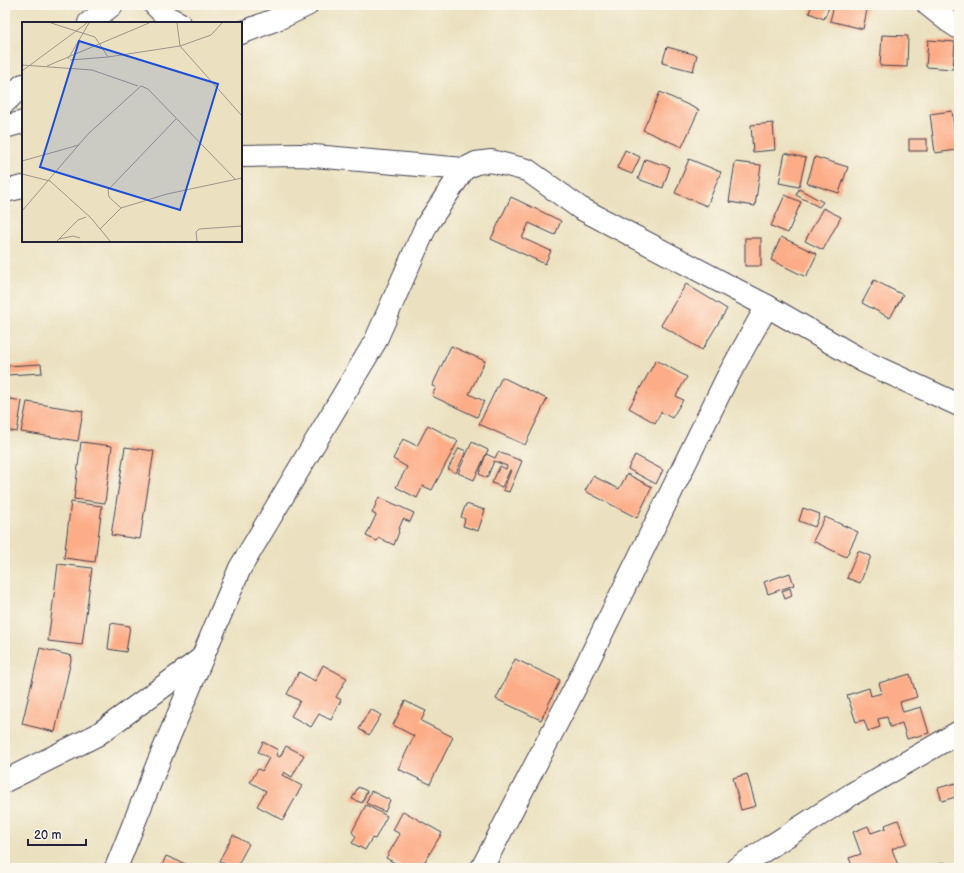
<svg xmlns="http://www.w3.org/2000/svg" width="964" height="873" font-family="'Balsamiq Sans',sans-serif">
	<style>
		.building { fill: #fcac86 }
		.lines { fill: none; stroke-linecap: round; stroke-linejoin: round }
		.minor-casing { stroke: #403f4f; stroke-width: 24 }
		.minor { stroke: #fff; stroke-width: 22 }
		.inset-road { fill: none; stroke: #9b958b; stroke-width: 1 }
		.view { fill: #1d4ed8; fill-opacity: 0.15; stroke: #1d4ed8; stroke-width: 2 }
		.inset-edge { fill: none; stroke: #22223b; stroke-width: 2 }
	</style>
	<rect width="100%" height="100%" fill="#fbf7ec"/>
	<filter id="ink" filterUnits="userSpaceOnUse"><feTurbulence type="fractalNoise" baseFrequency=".025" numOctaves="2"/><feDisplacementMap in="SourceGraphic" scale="8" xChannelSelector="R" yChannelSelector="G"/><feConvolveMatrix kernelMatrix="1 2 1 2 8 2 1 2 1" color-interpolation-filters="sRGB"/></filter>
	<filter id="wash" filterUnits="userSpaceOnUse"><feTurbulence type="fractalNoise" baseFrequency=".012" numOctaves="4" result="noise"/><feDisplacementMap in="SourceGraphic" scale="16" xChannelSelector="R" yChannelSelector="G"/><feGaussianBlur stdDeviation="0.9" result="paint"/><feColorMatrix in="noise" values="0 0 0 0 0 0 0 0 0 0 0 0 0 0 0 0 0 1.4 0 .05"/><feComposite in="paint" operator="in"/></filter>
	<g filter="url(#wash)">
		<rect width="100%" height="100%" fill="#ebe1c0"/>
		<g id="blocks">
			<g class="building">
				<polygon points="812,5 830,5 824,19 809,13"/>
				<polygon points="834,5 868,5 863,29 830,21"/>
				<polygon points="882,35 908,36 907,67 880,66"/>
				<polygon points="928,40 955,42 953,69 926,67"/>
				<polygon points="667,47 697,55 693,71 662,63"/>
				<polygon points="660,92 699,110 682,147 643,130"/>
				<polygon points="952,111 957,150 935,153 930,114"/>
				<polygon points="773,123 775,150 753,152 751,125"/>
				<rect x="909" y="139" width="18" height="12"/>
				<polygon points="625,150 640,157 632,174 617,168"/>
				<polygon points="785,153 806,158 799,187 779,183"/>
				<polygon points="815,157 848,167 839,193 807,183"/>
				<polygon points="645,159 670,167 663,188 638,179"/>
				<polygon points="689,159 721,172 707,206 675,193"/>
				<polygon points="735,162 761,165 755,206 729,202"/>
				<polygon points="799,189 823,202 819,207 796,195"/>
				<polygon points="785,195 801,202 788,233 771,226"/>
				<polygon points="511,197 561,221 555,235 529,223 522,238 551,251 545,264 491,239"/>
				<polygon points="823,208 841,217 823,250 805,241"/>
				<polygon points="781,237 817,254 806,277 771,260"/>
				<rect x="745" y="238" width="16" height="28"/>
				<polygon points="874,280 903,295 890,318 862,303"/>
				<polygon points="686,284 727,309 702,350 661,325"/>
				<polygon points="451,346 485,361 469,394 484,401 477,417 432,396 436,387 432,386"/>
				<polygon points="656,360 687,377 676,396 683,400 672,418 661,412 655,423 629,408"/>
				<polygon points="41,364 42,373 7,375 7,366"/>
				<polygon points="502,377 547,399 525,445 479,424"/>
				<polygon points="5,398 22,401 17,432 5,430"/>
				<polygon points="27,402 83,411 78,441 21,432"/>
				<polygon points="428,425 458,441 432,490 423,486 417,498 396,487 407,467 393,459 403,439 417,446"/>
				<polygon points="81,442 112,446 105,503 74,499"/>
				<polygon points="472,442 488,450 474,480 458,473"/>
				<polygon points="125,447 154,451 140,539 111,535"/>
				<polygon points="459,448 466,451 456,473 448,469"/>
				<polygon points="498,452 522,461 509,492 503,490 511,470 510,470 502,487 492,483 500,466 506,469 507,466 494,461 487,478 479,474 486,454 495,458"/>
				<polygon points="635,455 663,470 656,484 628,469"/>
				<polygon points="627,474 652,487 637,518 585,491 593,476 619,489"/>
				<polygon points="379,497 414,513 410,522 403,519 398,531 399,532 394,545 379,538 377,541 366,536 376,515 372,513"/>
				<polygon points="71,502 102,506 95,562 64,558"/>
				<polygon points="466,504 485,510 478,531 463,526 465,519 461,517"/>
				<polygon points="803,508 820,514 815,527 799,521"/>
				<polygon points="825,517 858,532 846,557 813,541"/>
				<polygon points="858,551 871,556 860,583 847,578"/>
				<polygon points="58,564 92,568 82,645 48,641"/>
				<polygon points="790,573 794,585 768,594 764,582"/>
				<polygon points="790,588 792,596 785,599 782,591"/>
				<polygon points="111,623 130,626 126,652 108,649"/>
				<polygon points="40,648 72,656 55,732 22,724"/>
				<polygon points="515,659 560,680 541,720 496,699"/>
				<polygon points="323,665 347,678 336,697 341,700 331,720 319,714 311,727 291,716 300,701 287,694 299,672 315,681"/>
				<polygon points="910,674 917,697 900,702 903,712 921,707 929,733 907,739 902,723 890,727 887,717 878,719 880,727 868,731 864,720 856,722 847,695 869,688 871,696 882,693 879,683"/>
				<polygon points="405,701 426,711 421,721 453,737 430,784 398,769 414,736 393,725"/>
				<polygon points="370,709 381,715 369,735 359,729"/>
				<polygon points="263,742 278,750 276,755 280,757 286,746 304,755 292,777 284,772 282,775 302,786 283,820 257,806 266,791 250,782 258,769 262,771 269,758 258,752"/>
				<polygon points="747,774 756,806 741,810 733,778"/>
				<polygon points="956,783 959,796 942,801 938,788"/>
				<polygon points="358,787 367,791 362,803 352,799"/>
				<polygon points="371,791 390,800 385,812 366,803"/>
				<polygon points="366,805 387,816 375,839 372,838 365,850 352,843 356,837 352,832"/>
				<polygon points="403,811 442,833 425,861 428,863 425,868 422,868 420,867 419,868 404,868 386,858 400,834 393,830"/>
				<polygon points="898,820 907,843 892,849 899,868 853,868 849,858 861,854 853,832 868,826 871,833 886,828 885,825"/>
				<polygon points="233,835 249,844 236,868 233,868 219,861"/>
				<polygon points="166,856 188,865 186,868 161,868"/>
				<polygon points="945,862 947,868 927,868"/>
			</g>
		</g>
	</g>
	<g filter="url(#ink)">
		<use href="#blocks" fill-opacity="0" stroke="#403f4f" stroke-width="1"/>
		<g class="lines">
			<g class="minor-casing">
				<g id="minor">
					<polyline points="155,5 167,17 179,23"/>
					<polyline points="928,5 948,21 959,28"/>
					<polyline points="89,23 112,5"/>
					<polyline points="241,33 282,17 307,5"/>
					<polyline points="5,102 23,85"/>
					<polyline points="5,127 23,122"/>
					<polyline points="241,156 302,155 464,169"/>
					<polyline points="5,191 23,187"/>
					<polyline points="5,781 97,735 202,658"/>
					<polyline points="116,868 158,763 240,568 375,342 426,226 464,169 476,163 491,161 527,170 580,208 767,306 863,361 959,405"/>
					<polyline points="482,868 575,688 727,378 767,306"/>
					<polyline points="737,868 852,794 959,732"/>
				</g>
			</g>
			<use href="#minor" class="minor"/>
		</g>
	</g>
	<g transform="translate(22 22)">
		<rect width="220" height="220" fill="#ebe1c0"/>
		<path class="inset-road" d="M29 1 73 15 86 35 158 24 189 13 200 1M155 1 158 24 220 94M46 37 67 1M48 38 86 35M0 43 70 48 116 64M25 44 127 1M0 49 65 1M0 139 57 123M0 152 28 159 69 196 88 219M99 186 87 175 86 168 154 97M0 189 66 112 119 64 126 67 213 157M78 207 99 186 145 172 220 156M37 217 51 214 58 216M35 219 56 198 64 195M175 219 174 210 177 207 220 204"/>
		<path class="view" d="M57 19 196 62 158 188 18 145Z"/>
		<rect width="220" height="220" class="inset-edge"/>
	</g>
	<rect width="964" height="873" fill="none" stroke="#fbf7ec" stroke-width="20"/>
	<path d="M28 839v6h58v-6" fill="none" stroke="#22223b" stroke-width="2"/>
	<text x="34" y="839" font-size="12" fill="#22223b" stroke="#fbf7ec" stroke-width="3" paint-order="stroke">20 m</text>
</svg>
